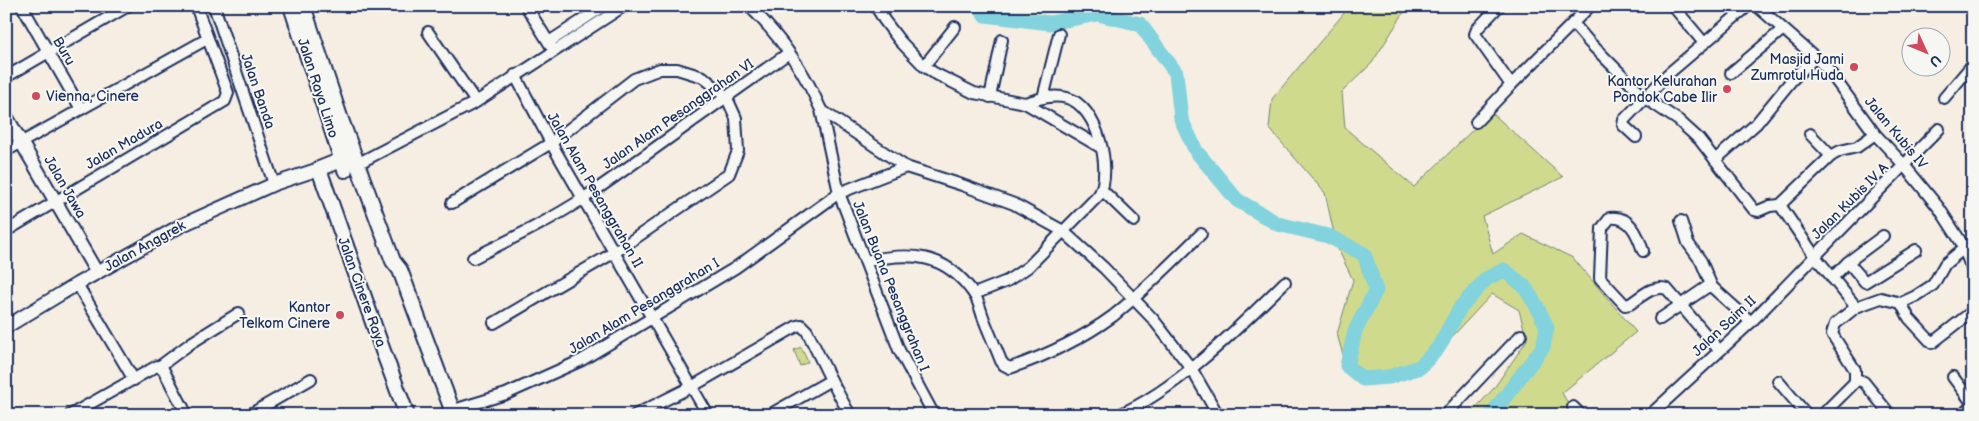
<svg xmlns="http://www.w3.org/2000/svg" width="1979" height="421" font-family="'Balsamiq Sans',sans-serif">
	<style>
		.built { fill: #f6e4d0 }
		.green { fill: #cfda8d; stroke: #758476 }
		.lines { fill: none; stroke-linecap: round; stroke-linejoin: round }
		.river { stroke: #82d3dd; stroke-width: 15 }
		.minor-casing { stroke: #1b2f5e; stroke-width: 14 }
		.tertiary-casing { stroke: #1b2f5e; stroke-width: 16 }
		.secondary-casing { stroke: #1b2f5e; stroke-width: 18 }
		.minor { stroke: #f6f6f2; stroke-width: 10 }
		.tertiary { stroke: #f6f6f2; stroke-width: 12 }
		.secondary { stroke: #f6f6f2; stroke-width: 14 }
		.poi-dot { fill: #d1495b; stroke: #f6f6f2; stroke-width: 2 }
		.labels { text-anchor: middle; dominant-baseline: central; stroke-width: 4; stroke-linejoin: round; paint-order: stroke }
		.street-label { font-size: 14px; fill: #1b2f5e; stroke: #f6f6f2 }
		.poi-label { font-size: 14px; fill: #1b2f5e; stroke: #f6f6f2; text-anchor: end }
	</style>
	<rect width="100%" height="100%" fill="#f6eee3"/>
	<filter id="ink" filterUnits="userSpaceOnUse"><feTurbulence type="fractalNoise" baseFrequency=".02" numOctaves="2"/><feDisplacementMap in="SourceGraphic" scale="10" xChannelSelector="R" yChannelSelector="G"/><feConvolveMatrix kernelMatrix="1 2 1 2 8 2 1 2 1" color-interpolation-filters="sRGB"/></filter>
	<g filter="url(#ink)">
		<polygon class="built" points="440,405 444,415 413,413"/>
		<g class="green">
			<polygon points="1350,6 1408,6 1372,63 1342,92 1345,128 1414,187 1491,112 1563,177 1482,216 1493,254 1523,234 1573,258 1636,332 1562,393 1575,415 1469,415 1494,388 1527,340 1519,310 1492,294 1421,370 1376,379 1347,369 1337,334 1353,280 1337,247 1325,193 1269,128 1272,99"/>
			<polygon points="801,347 808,362 800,366 794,350"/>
		</g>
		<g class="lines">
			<polyline class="river" points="979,6 985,15 1050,23 1098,14 1140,24 1176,73 1181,119 1196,151 1237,200 1278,224 1328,236 1364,254 1376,290 1355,331 1347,366 1363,379 1389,377 1420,367 1438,348 1460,308 1486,279 1504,270 1524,286 1537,307 1547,327 1543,347 1491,415"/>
			<g class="minor-casing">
				<g id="minor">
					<polyline points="22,6 81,109"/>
					<polyline points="214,6 274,184"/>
					<polyline points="526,6 551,46"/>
					<path d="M749 6C780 36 804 70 821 110L839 193 899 350 934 415"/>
					<polyline points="876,6 884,20 900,41 924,66 934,73 974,93 1025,103 1100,147"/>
					<polyline points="1499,6 1477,29 1475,34 1511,85"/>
					<polyline points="1673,6 1704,43"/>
					<polyline points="1757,6 1815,57 1829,71 1875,134 1904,165 1939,208 1961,242 1973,271"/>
					<polyline points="878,10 889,6"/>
					<polyline points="1573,23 1589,42 1645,98 1678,120 1699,139 1754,210 1758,211 1770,206 1780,205"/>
					<polyline points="428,32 476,102"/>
					<polyline points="549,42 604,6"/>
					<polyline points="924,66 955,27"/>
					<polyline points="1731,73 1782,30"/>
					<polyline points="515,75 551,143 708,415"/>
					<polyline points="6,77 128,6"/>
					<polyline points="990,97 1002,40"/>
					<polyline points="1043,98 1059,34"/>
					<polyline points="1944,98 1973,64"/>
					<polyline points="821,110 906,167 962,185 1014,204 1063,231 1104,268 1153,319 1191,368 1218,415"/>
					<polyline points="1476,122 1511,85 1590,6"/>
					<polyline points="1810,134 1831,156"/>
					<polyline points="1636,137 1623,125 1624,120 1668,74 1748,6"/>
					<polyline points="6,151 207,39"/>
					<polyline points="1715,160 1756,124 1791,81 1815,57"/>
					<polyline points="357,164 476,102 624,6"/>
					<polyline points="1102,190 1134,221"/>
					<polyline points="452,203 551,143 634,79 660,69 677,69 703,77 726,96 736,118 738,151 729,174 615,252 494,323"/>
					<polyline points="1780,205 1814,255 1856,307 1835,324 1832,334 1855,370 1855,382 1822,415"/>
					<polyline points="1780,205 1831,156 1840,151 1857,147 1875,134"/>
					<polyline points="1681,221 1688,243 1701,261 1712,287 1751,322"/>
					<polyline points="6,231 225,101 228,93 196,6"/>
					<path d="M1643 251C1638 235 1630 215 1610 218L1602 228 1600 278 1625 305 1630 304C1641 297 1653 284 1667 289L1719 350"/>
					<path d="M473 258C511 239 549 221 584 198 653 151 720 100 789 53"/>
					<path d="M865 261C910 252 945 252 974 294 979 301 981 313 985 322 990 335 996 348 1001 361L1004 365 1010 368C1045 356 1083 338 1113 316 1144 291 1172 262 1201 234"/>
					<polyline points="1848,262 1865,282 1916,250"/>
					<polyline points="1832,278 1848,262 1883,236"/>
					<polyline points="77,284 134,380"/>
					<path d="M974 294 1007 281 1028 267 1099 195C1113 171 1098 106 1067 98 1053 94 1038 99 1025 103"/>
					<polyline points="1901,303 1916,296 1933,285 1945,264 1963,249"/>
					<polyline points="1856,307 1881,298 1901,303 1909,318 1932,343 1973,311"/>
					<polyline points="1660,319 1707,287 1712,287"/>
					<polyline points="160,366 191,343 239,313"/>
					<polyline points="1953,377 1973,404"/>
					<polyline points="1856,379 1864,382 1888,412"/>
					<polyline points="1778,381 1807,415"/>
					<polyline points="1573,407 1581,415"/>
					<polyline points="447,412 506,394 582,360 735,268 839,193 906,167"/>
					<polyline points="70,415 157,366 163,369 187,415"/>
					<polyline points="249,415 311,379"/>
					<polyline points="635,415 693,386 797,326 801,325 807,331 831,380 850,415"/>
					<polyline points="769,415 831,380"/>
					<path d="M1118 415C1177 390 1239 327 1285 282"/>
					<polyline points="1445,415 1521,335"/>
					<polyline points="1650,415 1751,322 1939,129"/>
					<polyline points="1962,415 1973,405"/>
				</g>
			</g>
			<g class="tertiary-casing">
				<g id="tertiary">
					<polyline points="6,116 97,273"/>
					<polyline points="6,327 77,284 180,226 274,184 319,169"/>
				</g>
			</g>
			<g class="secondary-casing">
				<g id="secondary">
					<polyline points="291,6 345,170"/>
					<polyline points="303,6 340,117 393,261 400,270 454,415"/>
					<polyline points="354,155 319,169 383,351 407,415"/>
				</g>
			</g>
			<use href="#minor" class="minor"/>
			<use href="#tertiary" class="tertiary"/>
			<use href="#secondary" class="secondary"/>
		</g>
	</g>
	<g class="poi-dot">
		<circle cx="1854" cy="67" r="5"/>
		<circle cx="1727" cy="89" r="5"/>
		<circle cx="36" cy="96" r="5"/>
		<circle cx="340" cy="315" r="5"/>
	</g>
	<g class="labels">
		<g class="street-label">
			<text transform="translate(64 51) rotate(60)">Buru</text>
			<text transform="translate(318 88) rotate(72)">Jalan Raya Limo</text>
			<text transform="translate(258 91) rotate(71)">Jalan Banda</text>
			<text transform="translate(678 114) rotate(-35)">Jalan Alam Pesanggrahan VI</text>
			<text transform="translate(1896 133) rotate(50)">Jalan Kubis IV</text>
			<text transform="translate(124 144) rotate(-30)">Jalan Madura</text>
			<text transform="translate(65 187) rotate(60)">Jalan Jawa</text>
			<text transform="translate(595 190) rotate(60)">Jalan Alam Pesanggrahan II</text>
			<text transform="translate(1850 201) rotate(-45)">Jalan Kubis IV A</text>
			<text transform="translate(145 246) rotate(-29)">Jalan Anggrek</text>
			<text transform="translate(891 286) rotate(68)">Jalan Buana Pesanggrahan I</text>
			<text transform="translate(362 292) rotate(70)">Jalan Cinere Raya</text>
			<text transform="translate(644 306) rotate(-31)">Jalan Alam Pesanggrahan I</text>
			<text transform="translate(1724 326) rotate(-43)">Jalan Saim II</text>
		</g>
		<g class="poi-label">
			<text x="1844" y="59">Masjid Jami<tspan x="1844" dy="16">Zumrotul Huda</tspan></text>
			<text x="1717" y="81">Kantor Kelurahan<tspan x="1717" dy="16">Pondok Cabe Ilir</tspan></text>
			<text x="46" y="96" text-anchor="start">Vienna, Cinere</text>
			<text x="330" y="307">Kantor<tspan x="330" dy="16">Telkom Cinere</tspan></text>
		</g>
	</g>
	<rect width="1979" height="421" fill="none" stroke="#f6f6f2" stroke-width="25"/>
	<rect x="12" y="12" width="1954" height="396" fill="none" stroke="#1b2f5e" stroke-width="2" filter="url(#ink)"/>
	<g transform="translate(1926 52) rotate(134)"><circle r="24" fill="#f6f6f2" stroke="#9ea6b7"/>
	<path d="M0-4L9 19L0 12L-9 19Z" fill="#d1495b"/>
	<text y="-8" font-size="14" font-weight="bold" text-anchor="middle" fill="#1b2f5e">U</text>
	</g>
</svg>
